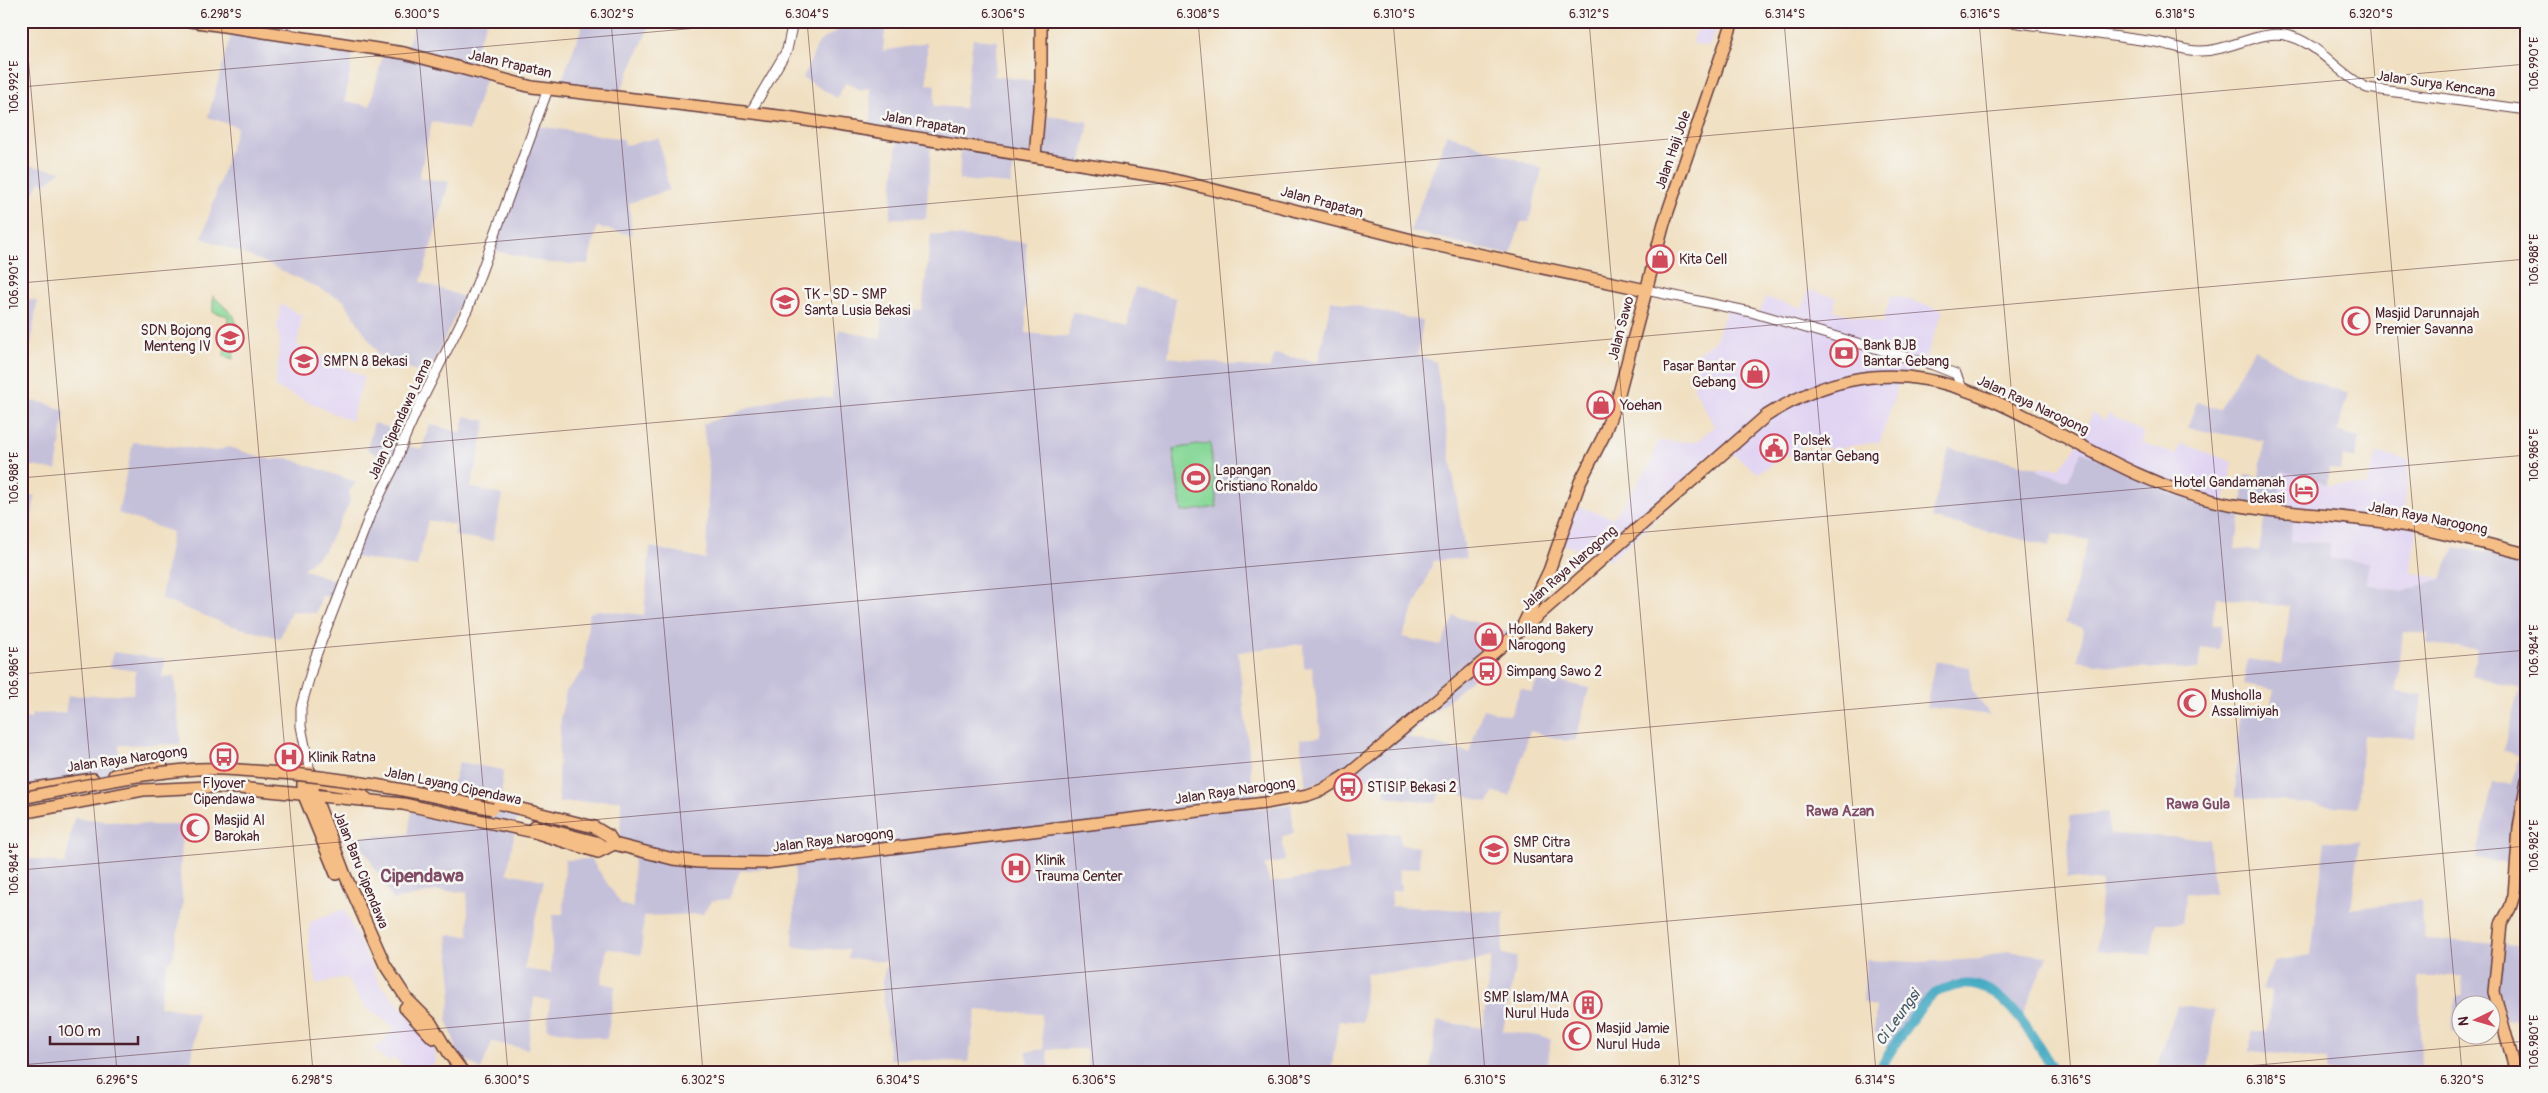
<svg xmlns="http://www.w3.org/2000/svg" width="2548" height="1093" font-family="Pangolin,sans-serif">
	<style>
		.built { fill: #e1d4f3 }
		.industrial { fill: #c5c0da }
		.green { fill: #87d898; stroke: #687c62 }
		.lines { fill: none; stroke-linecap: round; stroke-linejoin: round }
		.river { stroke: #41a8c1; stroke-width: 10 }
		.minor-casing { stroke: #633c41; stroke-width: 11 }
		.major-casing { stroke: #633c41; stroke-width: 14 }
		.minor { stroke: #fff; stroke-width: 9 }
		.major { stroke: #f6be87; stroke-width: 11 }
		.major-bridge-casing { stroke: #633c41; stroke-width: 14; stroke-linecap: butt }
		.major-bridge { stroke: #f6be87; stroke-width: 11 }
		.ticks { fill: none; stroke: #4a1f2b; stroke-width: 1; stroke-opacity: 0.45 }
		.labels { text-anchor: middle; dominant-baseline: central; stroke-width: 5; stroke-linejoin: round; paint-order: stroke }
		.street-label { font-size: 14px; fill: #4a1f2b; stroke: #f6f6f2 }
		.poi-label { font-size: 14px; fill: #4a1f2b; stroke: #f6f6f2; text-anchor: start }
		.neighbourhood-label { font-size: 15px; font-weight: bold; fill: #814d66; stroke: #f6f6f2 }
		.water-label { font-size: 15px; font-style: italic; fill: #465667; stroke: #f6f6f2 }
		.district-label { font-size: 19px; font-weight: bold; fill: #814d66; stroke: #f6f6f2 }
		.neatline { fill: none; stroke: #4a1f2b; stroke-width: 2 }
		.ticks-label { font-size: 12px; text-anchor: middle; fill: #4a1f2b }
	</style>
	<rect width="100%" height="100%" fill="#f6f6f2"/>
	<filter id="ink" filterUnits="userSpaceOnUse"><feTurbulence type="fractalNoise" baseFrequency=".02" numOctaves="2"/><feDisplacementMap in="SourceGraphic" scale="10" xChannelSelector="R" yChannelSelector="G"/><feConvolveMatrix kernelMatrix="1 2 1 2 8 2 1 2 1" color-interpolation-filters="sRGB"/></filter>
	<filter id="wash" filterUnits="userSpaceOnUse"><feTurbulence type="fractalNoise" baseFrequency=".0096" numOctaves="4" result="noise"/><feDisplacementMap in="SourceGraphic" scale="20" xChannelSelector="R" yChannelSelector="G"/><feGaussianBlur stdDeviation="1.12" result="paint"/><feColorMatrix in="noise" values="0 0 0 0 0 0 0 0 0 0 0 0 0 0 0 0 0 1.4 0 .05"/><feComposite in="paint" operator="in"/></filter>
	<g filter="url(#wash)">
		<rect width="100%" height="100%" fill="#f0dfc0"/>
		<g class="built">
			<polygon points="1700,22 1716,27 1709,47 1692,43"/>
			<polygon points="1808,290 1836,297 1834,311 1883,323 1891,295 1943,310 1927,356 1898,385 1880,442 1829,449 1808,443 1758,473 1729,451 1611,560 1559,543 1575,505 1613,518 1651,464 1658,441 1697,442 1714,426 1694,388 1699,352 1715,342 1728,306 1758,315 1766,298 1802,308"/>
			<polygon points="281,304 302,316 297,345 364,377 351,421 275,387 280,343 277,325"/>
			<polygon points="2093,413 2104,421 2109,413 2143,433 2141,442 2176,455 2181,443 2233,462 2222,510 2168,493 2082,451 2069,480 2039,471 2039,468 2059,468 2071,455"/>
			<polygon points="2376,454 2409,459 2403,525 2416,528 2411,572 2440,579 2403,592 2367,584 2368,562 2330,559 2330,543 2291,542 2276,520 2282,471 2327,484 2367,486"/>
			<polygon points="344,909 379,983 431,1041 436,1060 428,1072 411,1072 394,1058 388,1061 374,1050 395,1028 365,1007 346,977 317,984 308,946 310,922"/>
		</g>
		<g class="industrial">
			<polygon points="235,21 291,21 285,40 353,52 345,101 370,106 383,54 403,57 416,21 487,21 468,66 488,70 469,131 432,121 419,178 449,182 421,282 464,297 428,375 381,358 343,300 262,261 202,238 237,127 208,117"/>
			<polygon points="584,21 652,21 619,94 560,85"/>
			<polygon points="852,21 886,21 883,51 927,43 927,84 935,85 934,106 964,108 973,39 998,41 994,76 1043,82 1041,115 1089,122 1080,166 1014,157 1011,184 959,180 961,146 931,144 926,219 890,218 898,129 871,126 870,87 861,90 846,82 837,98 803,78 819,42"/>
			<polygon points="532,125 623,139 625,145 659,138 669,190 629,203 632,235 597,227 588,264 549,263 488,249"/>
			<polygon points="1447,134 1542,169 1529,222 1521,222 1510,255 1410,231"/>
			<polygon points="21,164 61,171 45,184 40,181 32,197 29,219 22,220 23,245 28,280 26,299 37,301 31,346 21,344"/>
			<polygon points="931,234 1026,242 1026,333 1068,337 1072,312 1127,325 1135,287 1176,298 1168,357 1269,369 1275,354 1318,362 1331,300 1423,321 1418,355 1436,362 1466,558 1434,561 1402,637 1441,645 1454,616 1520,636 1407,737 1469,753 1483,709 1510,716 1521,688 1532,692 1539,677 1589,688 1576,740 1566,741 1530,731 1510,796 1493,792 1488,803 1441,788 1436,803 1384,796 1386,781 1332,775 1306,788 1300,739 1321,737 1312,667 1304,668 1303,644 1238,652 1255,809 1291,804 1294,834 1282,836 1285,861 1264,865 1270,883 1349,871 1345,835 1399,833 1401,845 1418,847 1420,867 1398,870 1401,890 1392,891 1391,906 1504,912 1502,954 1517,957 1503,1031 1551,1038 1547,1072 1430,1072 1437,1021 1483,1028 1491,957 1433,971 1366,973 1363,1022 1339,1020 1331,1072 1089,1072 1086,1049 1047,1049 1050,1072 1029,1072 1026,1052 1043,1049 1041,1014 976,1010 968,1062 890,1059 882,983 887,962 848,958 849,950 793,947 795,865 740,871 729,899 711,901 703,914 644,916 641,955 607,948 601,983 615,986 607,1039 547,1029 550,1001 534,997 528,1049 492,1042 481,1070 459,1055 447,1019 452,986 447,935 469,936 467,892 437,891 393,900 357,837 408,834 413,802 445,810 459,762 503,770 501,808 518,814 507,873 544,880 524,969 551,973 553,914 563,914 565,860 591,859 621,904 633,908 634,845 620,841 621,800 559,803 558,776 561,715 566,691 584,670 589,613 598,610 644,615 650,547 706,559 709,471 703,424 787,395 832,398 839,329 881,339 883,309 922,310"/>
			<polygon points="2254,349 2298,375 2348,394 2337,431 2359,437 2355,459 2343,456 2340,470 2329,468 2327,484 2282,471 2276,519 2292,521 2291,542 2330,543 2330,559 2369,562 2367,584 2403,592 2440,579 2455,547 2501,555 2527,565 2527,866 2476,859 2493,783 2511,784 2520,756 2503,750 2520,689 2472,675 2477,649 2427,644 2428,634 2403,632 2397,692 2423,695 2415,738 2363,735 2358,808 2235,797 2240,709 2269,712 2274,689 2243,684 2248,659 2282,665 2290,607 2216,597 2212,625 2222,625 2219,649 2201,648 2198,669 2116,667 2078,661 2083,628 2065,623 2088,540 2054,534 2049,546 1931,518 1949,448 2039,468 2039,471 2068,480 2082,451 2168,493 2241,515 2235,549 2259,551 2266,510 2242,504 2245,475 2259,477 2264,441 2187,428 2197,402 2220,409"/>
			<polygon points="21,400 45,403 65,411 56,470 21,464"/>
			<polygon points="465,416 486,421 471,487 502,495 493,541 455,536 456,525 428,520 417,567 354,557 395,465 367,449 374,423 406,433 402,445 422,449 430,424 461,433"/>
			<polygon points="133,442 217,451 228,447 272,460 287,458 356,482 349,492 350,502 325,550 303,569 341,583 336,600 322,595 316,613 291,611 280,638 229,625 161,599 172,532 118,513"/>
			<polygon points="21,494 35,496 28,541 21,540"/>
			<polygon points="113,652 165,659 162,677 174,676 181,744 119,745 119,774 21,790 21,717 31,719 32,714 65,713 68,696 133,694 136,671 109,667"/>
			<polygon points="1935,661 1970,667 1972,690 1990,715 1926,707"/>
			<polygon points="2108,812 2109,834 2209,839 2215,895 2186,893 2182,923 2156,923 2151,955 2097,950 2102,882 2067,878 2070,816"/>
			<polygon points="74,818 154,825 183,825 180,876 183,903 173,958 167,963 159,1006 198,1013 190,1072 21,1072 21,857 65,864"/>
			<polygon points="2325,841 2360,842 2351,909 2420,900 2425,939 2518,945 2527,925 2527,1032 2521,1020 2491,1021 2490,1006 2460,1006 2460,1034 2452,1031 2455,996 2463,995 2462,976 2419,976 2421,1072 2326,1072 2328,1059 2250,1051 2251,1032 2267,1032 2272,991 2261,989 2275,961 2311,955"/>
			<polygon points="2007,951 2047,956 2021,1019 1994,991 1965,983 1935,992 1891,1050 1874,1031 1876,1007 1863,1002 1866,960 1917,962 1981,959"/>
			<polygon points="2177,1005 2214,1011 2208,1072 2155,1072"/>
		</g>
		<g class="green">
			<polygon points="213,296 234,316 236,325 233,359 224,356 228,316 213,312"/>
			<polygon points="1210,443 1217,507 1182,512 1173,449"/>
		</g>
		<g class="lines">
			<path class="river" d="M1878 1072C1894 1046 1911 1015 1934 994 1938 990 1946 989 1951 987 2001 971 2032 1037 2055 1072"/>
		</g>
	</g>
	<g filter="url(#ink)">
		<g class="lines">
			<g class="minor-casing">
				<g id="minor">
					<path d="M2004 21C2054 28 2104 35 2155 42 2170 44 2184 51 2199 51 2227 52 2259 30 2285 35 2318 41 2337 74 2367 88L2527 110"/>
					<polyline points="750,113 787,50 793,21"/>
					<polyline points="1646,290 1751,312 1933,365 1956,374 1962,388"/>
					<polyline points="310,772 301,726 301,707 315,658 370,515 395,465 405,437 417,410 468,308 548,89"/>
				</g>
			</g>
			<g class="major-casing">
				<g id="major">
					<polyline points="190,21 404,53 532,87 787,117 1167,178 1416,241 1646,290"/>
					<polyline points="1035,156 1041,87 1041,21"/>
					<polyline points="1523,625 1549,571 1580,482 1603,437 1618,397 1664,223 1733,21"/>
					<polyline points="303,771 303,793 336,874"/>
					<polyline points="310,772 314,794 345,875 385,965 407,999 431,1023 450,1055 463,1072"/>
					<polyline points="114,775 162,767"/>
					<polyline points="305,780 354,788 367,799"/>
					<path d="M426 789 501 804 594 827 609 836 614 844 673 859 699 862 765 863 1265 803 1308 795 1322 790 1350 773 1534 619 1766 416C1944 303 2051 463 2214 501 2272 514 2331 514 2390 523 2436 530 2481 543 2527 554"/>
					<polyline points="21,790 93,779"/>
					<polyline points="21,813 143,790 209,787 239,788 403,804 534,832 598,852 614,844"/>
					<polyline points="534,826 596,842 606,848"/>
					<polyline points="405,1008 433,1038"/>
					<polyline points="2516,1072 2494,992 2501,924 2510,908 2514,895 2519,828 2527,780"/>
				</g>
			</g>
			<use href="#minor" class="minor"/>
			<use href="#major" class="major"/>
			<g class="major-bridge-casing">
				<path id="major-bridge" d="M21 798C75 788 130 775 185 770 213 767 241 770 268 772 344 777 418 792 492 809"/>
			</g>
			<use href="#major-bridge" class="major-bridge"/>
		</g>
	</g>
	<path class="ticks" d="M25 21 117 1072M221 21 313 1072M416 21 508 1072M611 21 703 1072M807 21 899 1072M1002 21 1094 1072M1198 21 1290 1072M1393 21 1485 1072M1589 21 1680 1072M1784 21 1876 1072M1979 21 2071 1072M2175 21 2267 1072M2370 21 2462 1072M21 87 778 21M21 283 2527 64M21 478 2527 259M21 674 2527 455M21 870 2527 650M21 1065 2527 846M2180 1072 2527 1041"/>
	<defs>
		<g id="shop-ring" transform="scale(1.4375)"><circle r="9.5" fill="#f6f6f2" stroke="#d1495b" stroke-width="1.5"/><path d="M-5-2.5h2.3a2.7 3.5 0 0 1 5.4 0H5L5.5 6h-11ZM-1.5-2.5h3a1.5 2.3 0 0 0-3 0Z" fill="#d1495b"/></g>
		<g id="school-ring" transform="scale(1.4375)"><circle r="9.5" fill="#f6f6f2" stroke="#d1495b" stroke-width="1.5"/><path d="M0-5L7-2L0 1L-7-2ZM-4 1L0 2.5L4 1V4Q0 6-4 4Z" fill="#d1495b"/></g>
		<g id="mosque-ring" transform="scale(1.4375)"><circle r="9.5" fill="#f6f6f2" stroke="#d1495b" stroke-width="1.5"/><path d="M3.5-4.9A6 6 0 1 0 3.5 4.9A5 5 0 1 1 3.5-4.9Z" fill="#d1495b"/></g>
		<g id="bank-ring" transform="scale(1.4375)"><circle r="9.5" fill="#f6f6f2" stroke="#d1495b" stroke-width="1.5"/><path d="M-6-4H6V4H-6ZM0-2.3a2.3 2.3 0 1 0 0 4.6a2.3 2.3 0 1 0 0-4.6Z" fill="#d1495b"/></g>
		<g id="civic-ring" transform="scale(1.4375)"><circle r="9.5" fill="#f6f6f2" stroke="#d1495b" stroke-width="1.5"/><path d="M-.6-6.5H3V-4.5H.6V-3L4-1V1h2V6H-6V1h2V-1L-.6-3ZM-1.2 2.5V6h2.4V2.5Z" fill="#d1495b"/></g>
		<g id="stadium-ring" transform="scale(1.4375)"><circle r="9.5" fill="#f6f6f2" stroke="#d1495b" stroke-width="1.5"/><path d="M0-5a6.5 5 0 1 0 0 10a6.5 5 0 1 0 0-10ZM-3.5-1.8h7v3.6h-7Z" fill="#d1495b"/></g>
		<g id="hotel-ring" transform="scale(1.4375)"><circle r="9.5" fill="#f6f6f2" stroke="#d1495b" stroke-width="1.5"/><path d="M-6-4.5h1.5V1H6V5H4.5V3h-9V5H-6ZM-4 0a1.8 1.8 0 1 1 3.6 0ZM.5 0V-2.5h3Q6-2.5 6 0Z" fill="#d1495b"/></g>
		<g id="bus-ring" transform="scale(1.4375)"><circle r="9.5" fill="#f6f6f2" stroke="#d1495b" stroke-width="1.5"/><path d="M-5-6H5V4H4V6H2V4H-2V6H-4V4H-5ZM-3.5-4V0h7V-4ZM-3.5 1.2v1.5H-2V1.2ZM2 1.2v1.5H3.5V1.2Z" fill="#d1495b"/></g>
		<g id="hospital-ring" transform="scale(1.4375)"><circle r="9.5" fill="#f6f6f2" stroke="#d1495b" stroke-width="1.5"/><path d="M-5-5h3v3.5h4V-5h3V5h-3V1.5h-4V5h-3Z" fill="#d1495b"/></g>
		<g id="building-ring" transform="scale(1.4375)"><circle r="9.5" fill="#f6f6f2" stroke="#d1495b" stroke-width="1.5"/><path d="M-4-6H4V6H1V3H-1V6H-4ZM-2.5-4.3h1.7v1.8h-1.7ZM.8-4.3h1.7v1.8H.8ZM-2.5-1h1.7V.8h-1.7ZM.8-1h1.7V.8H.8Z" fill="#d1495b"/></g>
	</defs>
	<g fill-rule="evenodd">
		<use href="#shop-ring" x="1660" y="259"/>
		<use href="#school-ring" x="785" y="302"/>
		<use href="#mosque-ring" x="2356" y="321"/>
		<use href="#school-ring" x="230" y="338"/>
		<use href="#bank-ring" x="1844" y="353"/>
		<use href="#school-ring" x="304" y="361"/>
		<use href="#shop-ring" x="1755" y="374"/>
		<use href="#shop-ring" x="1601" y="405"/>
		<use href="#civic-ring" x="1774" y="448"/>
		<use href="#stadium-ring" x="1196" y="478"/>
		<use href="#hotel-ring" x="2304" y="490"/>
		<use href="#shop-ring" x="1489" y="637"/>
		<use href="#bus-ring" x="1487" y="671"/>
		<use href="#mosque-ring" x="2192" y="703"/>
		<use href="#bus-ring" x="224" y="757"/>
		<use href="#hospital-ring" x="289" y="757"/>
		<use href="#bus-ring" x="1348" y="787"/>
		<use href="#mosque-ring" x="195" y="828"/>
		<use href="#school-ring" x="1494" y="850"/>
		<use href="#hospital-ring" x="1016" y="868"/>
		<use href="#building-ring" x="1588" y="1005"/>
		<use href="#mosque-ring" x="1577" y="1036"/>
	</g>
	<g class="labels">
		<g class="street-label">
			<text transform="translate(510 64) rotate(13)">Jalan Prapatan</text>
			<text transform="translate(2436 84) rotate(8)">Jalan Surya Kencana</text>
			<text transform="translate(924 123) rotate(10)">Jalan Prapatan</text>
			<text transform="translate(1673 150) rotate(-71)">Jalan Haji Jole</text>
			<text transform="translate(1322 202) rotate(15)">Jalan Prapatan</text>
			<text transform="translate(1621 328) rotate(-75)">Jalan Sawo</text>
			<text transform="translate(2033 405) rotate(25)">Jalan Raya Narogong</text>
			<text transform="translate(400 419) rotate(-65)">Jalan Cipendawa Lama</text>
			<text transform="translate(2428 518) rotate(11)">Jalan Raya Narogong</text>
			<text transform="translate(1569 568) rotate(-41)">Jalan Raya Narogong</text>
			<text transform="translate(127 759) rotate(-8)">Jalan Raya Narogong</text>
			<text transform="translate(453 786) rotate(12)">Jalan Layang Cipendawa</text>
			<text transform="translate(1235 791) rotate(-8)">Jalan Raya Narogong</text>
			<text transform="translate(833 840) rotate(-7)">Jalan Raya Narogong</text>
			<text transform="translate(361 870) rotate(68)">Jalan Baru Cipendawa</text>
		</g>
		<g class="poi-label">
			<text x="1679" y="259">Kita Cell</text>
			<text x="804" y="294">TK - SD - SMP<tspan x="804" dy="16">Santa Lusia Bekasi</tspan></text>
			<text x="2375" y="313">Masjid Darunnajah<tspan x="2375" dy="16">Premier Savanna</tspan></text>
			<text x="211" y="330" text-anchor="end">SDN Bojong<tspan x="211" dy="16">Menteng IV</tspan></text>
			<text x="1863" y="345">Bank BJB<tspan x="1863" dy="16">Bantar Gebang</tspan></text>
			<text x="323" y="361">SMPN 8 Bekasi</text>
			<text x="1736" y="366" text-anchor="end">Pasar Bantar<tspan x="1736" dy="16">Gebang</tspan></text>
			<text x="1620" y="405">Yoehan</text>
			<text x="1793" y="440">Polsek<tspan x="1793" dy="16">Bantar Gebang</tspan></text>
			<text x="1215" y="470">Lapangan<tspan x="1215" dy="16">Cristiano Ronaldo</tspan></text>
			<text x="2285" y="482" text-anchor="end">Hotel Gandamanah<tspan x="2285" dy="16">Bekasi</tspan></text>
			<text x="1508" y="629">Holland Bakery<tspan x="1508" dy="16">Narogong</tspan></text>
			<text x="1506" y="671">Simpang Sawo 2</text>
			<text x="2211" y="695">Musholla<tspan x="2211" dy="16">Assalimiyah</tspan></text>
			<text x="308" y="757">Klinik Ratna</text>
			<text x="224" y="783" text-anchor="middle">Flyover<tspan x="224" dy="16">Cipendawa</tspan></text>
			<text x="1367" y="787">STISIP Bekasi 2</text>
			<text x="214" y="820">Masjid Al<tspan x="214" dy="16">Barokah</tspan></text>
			<text x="1513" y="842">SMP Citra<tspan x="1513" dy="16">Nusantara</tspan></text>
			<text x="1035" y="860">Klinik<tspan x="1035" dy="16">Trauma Center</tspan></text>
			<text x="1569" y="997" text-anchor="end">SMP Islam/MA<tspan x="1569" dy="16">Nurul Huda</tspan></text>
			<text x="1596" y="1028">Masjid Jamie<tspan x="1596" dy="16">Nurul Huda</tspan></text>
		</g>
		<g class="neighbourhood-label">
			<text x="2198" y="804">Rawa Gula</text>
			<text x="1840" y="811">Rawa Azan</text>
		</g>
		<g class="water-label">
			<text transform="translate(1898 1018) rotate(-54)">Ci Leungsi</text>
		</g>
		<g class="district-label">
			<text x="422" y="876">Cipendawa</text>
		</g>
	</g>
	<rect width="2548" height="1093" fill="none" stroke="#f6f6f2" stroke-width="55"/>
	<g transform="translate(2476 1020) rotate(265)"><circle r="24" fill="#f6f6f2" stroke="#b1a0a2"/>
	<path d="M0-4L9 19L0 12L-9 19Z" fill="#d1495b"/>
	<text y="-8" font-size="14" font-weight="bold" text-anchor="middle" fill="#4a1f2b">N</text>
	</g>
	<path d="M50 1036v8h88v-8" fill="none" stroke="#4a1f2b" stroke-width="2.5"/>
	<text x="58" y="1036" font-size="15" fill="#4a1f2b" stroke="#f6f6f2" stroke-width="4" paint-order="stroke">100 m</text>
	<rect x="28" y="28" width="2492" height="1038" class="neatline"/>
	<g class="ticks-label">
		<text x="221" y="18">6.298°S</text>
		<text x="417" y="18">6.300°S</text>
		<text x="612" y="18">6.302°S</text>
		<text x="807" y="18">6.304°S</text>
		<text x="1003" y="18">6.306°S</text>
		<text x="1198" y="18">6.308°S</text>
		<text x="1394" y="18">6.310°S</text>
		<text x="1589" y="18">6.312°S</text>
		<text x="1785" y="18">6.314°S</text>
		<text x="1980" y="18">6.316°S</text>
		<text x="2175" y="18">6.318°S</text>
		<text x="2371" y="18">6.320°S</text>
		<text transform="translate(2534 64) rotate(-90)" y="4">106.990°E</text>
		<text transform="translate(14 87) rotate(-90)" y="4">106.992°E</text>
		<text transform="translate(2534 260) rotate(-90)" y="4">106.988°E</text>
		<text transform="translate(14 282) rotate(-90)" y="4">106.990°E</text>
		<text transform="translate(2534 455) rotate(-90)" y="4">106.986°E</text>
		<text transform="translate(14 478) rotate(-90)" y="4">106.988°E</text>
		<text transform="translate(2534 651) rotate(-90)" y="4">106.984°E</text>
		<text transform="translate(14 673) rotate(-90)" y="4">106.986°E</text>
		<text transform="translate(2534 846) rotate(-90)" y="4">106.982°E</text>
		<text transform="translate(14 869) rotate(-90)" y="4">106.984°E</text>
		<text transform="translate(2534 1042) rotate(-90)" y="4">106.980°E</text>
		<text x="117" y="1084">6.296°S</text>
		<text x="312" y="1084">6.298°S</text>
		<text x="507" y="1084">6.300°S</text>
		<text x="703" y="1084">6.302°S</text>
		<text x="898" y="1084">6.304°S</text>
		<text x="1094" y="1084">6.306°S</text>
		<text x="1289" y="1084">6.308°S</text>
		<text x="1485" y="1084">6.310°S</text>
		<text x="1680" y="1084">6.312°S</text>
		<text x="1875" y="1084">6.314°S</text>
		<text x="2071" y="1084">6.316°S</text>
		<text x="2266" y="1084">6.318°S</text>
		<text x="2462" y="1084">6.320°S</text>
	</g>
</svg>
